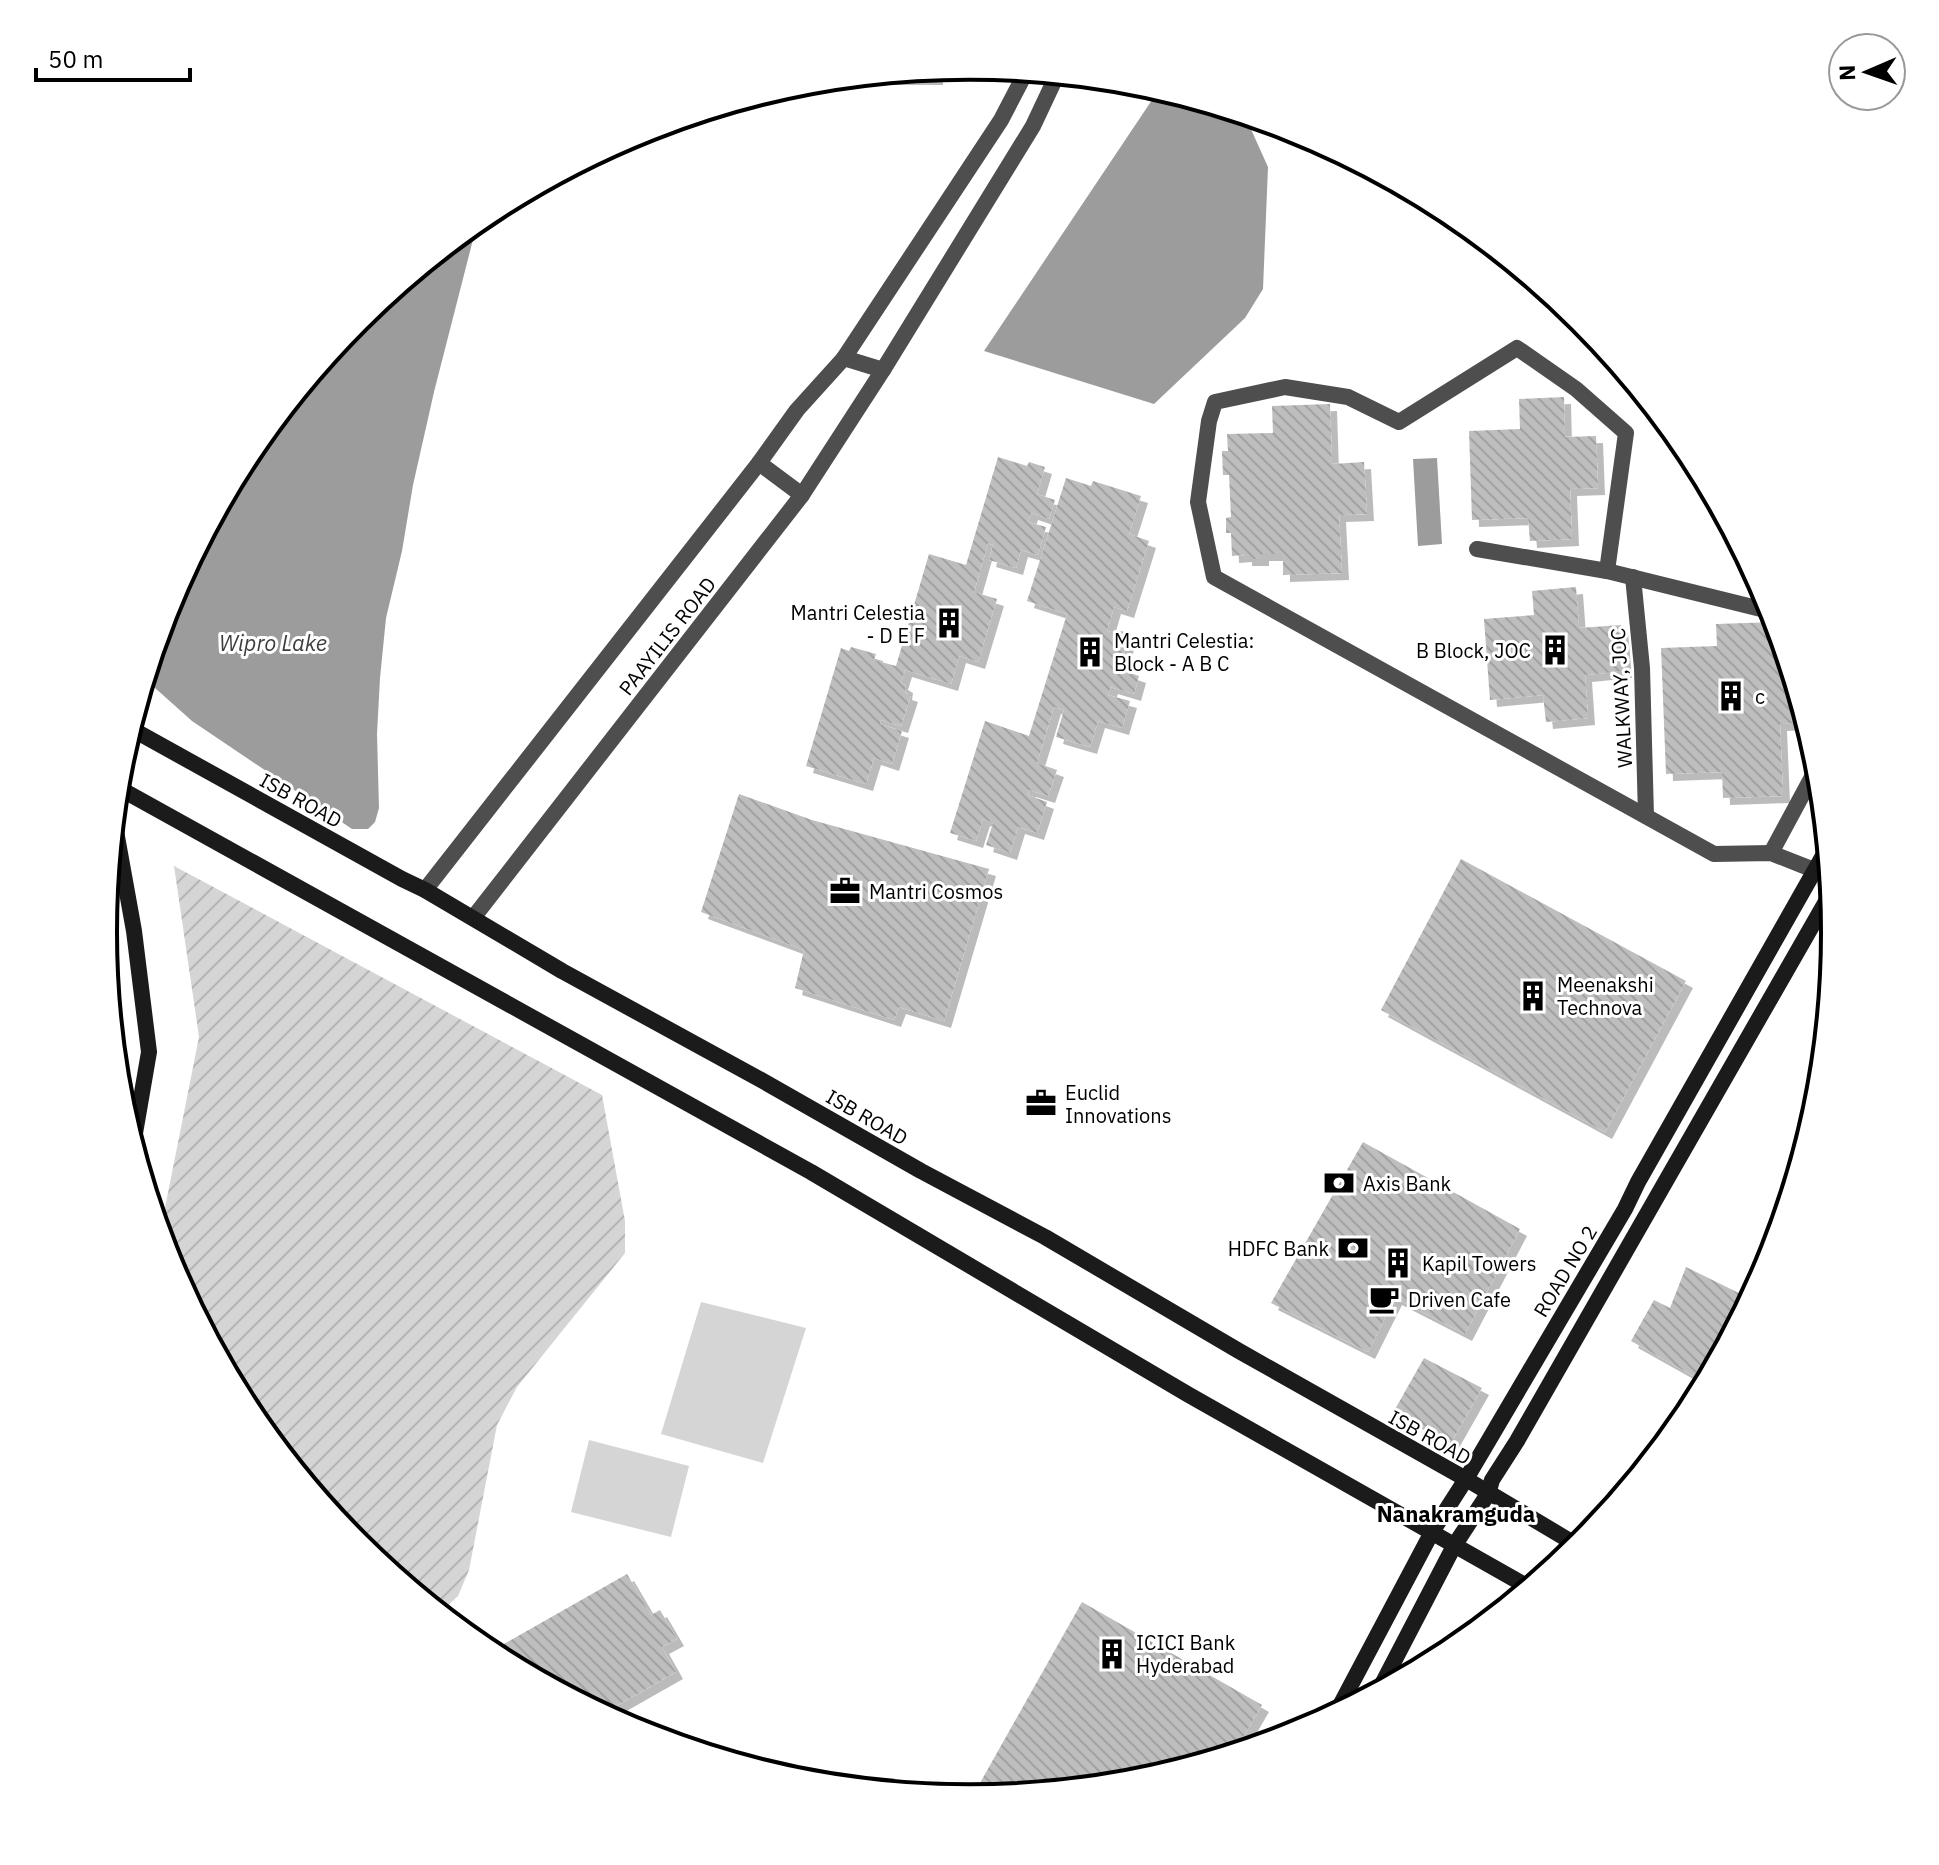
<svg xmlns="http://www.w3.org/2000/svg" width="1939" height="1865" font-family="'IBM Plex Sans',sans-serif">
	<style>
		.garden { fill: url(#garden-furrows) }
		.pitch { fill: #d5d5d5 }
		.water { fill: #9c9c9c }
		.building { fill: url(#building-back-hatch); filter: url(#shadow) }
		.lines { fill: none; stroke-linecap: round; stroke-linejoin: round }
		.street { stroke: #4e4e4e; stroke-width: 16 }
		.secondary { stroke: #1b1b1b; stroke-width: 16 }
		.labels { text-anchor: middle; dominant-baseline: central; stroke-width: 6; stroke-linejoin: round; paint-order: stroke }
		.poi-label { font-size: 20px; fill: #000; stroke: #fff; text-anchor: start }
		.street-label { font-size: 20px; fill: #000; stroke: #fff }
		.water-label { font-size: 22px; font-style: italic; fill: #3d3d3d; stroke: #fff }
		.neighbourhood-label { font-size: 22px; font-weight: bold; fill: #000; stroke: #fff }
		.rim { fill: none; stroke: #000; stroke-width: 4 }
	</style>
	<defs>
		<pattern id="garden-furrows" width="10" height="10" patternUnits="userSpaceOnUse" patternTransform="scale(2)"><rect width="10" height="10" fill="#d5d5d5"/><path d="M-1 1l2-2M0 10L10 0M9 11l2-2" fill="none" stroke="#b5b5b5"/></pattern>
		<pattern id="building-back-hatch" width="6" height="6" patternUnits="userSpaceOnUse" patternTransform="scale(2)"><rect width="6" height="6" fill="#bebebe"/><path d="M-1 5l2 2M0 0l6 6M5-1l2 2" fill="none" stroke="#a2a2a2"/></pattern>
		<filter id="shadow"><feDropShadow dx="7" dy="7" stdDeviation="0" flood-color="#0004"/></filter>
	</defs>
	<rect width="100%" height="100%" fill="#fff"/>
	<polygon class="garden" points="174,866 602,1095 625,1221 625,1253 517,1387 497,1425 469,1570 458,1596 440,1613 356,1545 249,1414 169,1264 160,1233 199,1037"/>
	<g class="pitch">
		<polygon points="701,1302 806,1328 763,1463 661,1434"/>
		<polygon points="589,1440 689,1466 671,1537 571,1512"/>
	</g>
	<g class="water">
		<polygon points="1152,100 1209,104 1234,111 1250,127 1268,167 1263,289 1245,318 1154,404 984,351"/>
		<polygon points="478,220 434,392 413,485 402,551 386,618 380,678 377,734 379,808 375,822 368,829 352,829 192,721 145,679 169,600 249,451 357,319"/>
		<polygon points="1437,458 1442,544 1418,546 1413,459"/>
	</g>
	<g class="building">
		<polygon points="936,69 936,78 872,78 872,76"/>
		<polygon points="1564,397 1565,437 1596,436 1598,488 1570,489 1572,539 1530,541 1528,518 1472,520 1469,431 1520,429 1519,399"/>
		<polygon points="1330,404 1332,464 1364,462 1367,514 1339,515 1342,573 1283,575 1283,554 1262,554 1262,559 1245,559 1245,555 1232,556 1231,533 1226,533 1226,518 1231,517 1229,475 1223,475 1222,451 1228,451 1227,434 1273,433 1272,406"/>
		<polygon points="998,457 1027,466 1029,462 1045,467 1037,494 1055,500 1049,519 1031,513 1028,522 1046,527 1038,555 1021,550 1016,568 989,560 993,545 988,543 974,592 997,599 978,662 959,656 951,684 905,670 901,683 906,686 905,693 911,695 901,726 881,720 880,724 902,731 892,764 874,758 866,784 806,766 841,648 849,651 851,647 876,654 874,660 896,666 929,554 966,565"/>
		<polygon points="1066,478 1091,486 1093,481 1141,496 1129,534 1149,541 1127,611 1114,607 1107,631 1117,634 1118,630 1130,634 1119,669 1139,676 1134,694 1111,687 1108,695 1130,701 1122,728 1098,721 1090,747 1056,737 1064,710 1054,707 1037,763 1057,770 1048,796 1029,790 1028,795 1047,802 1037,833 1018,827 1010,853 986,845 993,823 983,819 976,841 950,833 985,721 1029,736 1067,614 1027,601"/>
		<polygon points="1576,587 1579,628 1621,625 1625,671 1585,675 1588,718 1546,722 1543,695 1490,700 1484,619 1534,615 1532,591"/>
		<polygon points="1777,622 1779,629 1781,677 1793,676 1805,716 1805,723 1780,724 1783,796 1723,798 1722,772 1666,774 1661,648 1717,646 1716,624"/>
		<polygon points="739,794 812,820 989,869 944,1021 899,1007 894,1020 795,988 804,950 701,912"/>
		<polygon points="1461,859 1686,981 1605,1132 1381,1010"/>
		<polygon points="1363,1142 1520,1229 1465,1334 1395,1298 1368,1352 1271,1303"/>
		<polygon points="1686,1267 1751,1299 1706,1383 1631,1341 1654,1300 1670,1308"/>
		<polygon points="1424,1358 1482,1388 1452,1441 1394,1411"/>
		<polygon points="1633,1483 1614,1507 1609,1512 1611,1499 1615,1492 1622,1487"/>
		<polygon points="627,1574 651,1615 660,1610 677,1639 662,1647 676,1672 602,1714 488,1653"/>
		<polygon points="1082,1602 1262,1705 1234,1753 1138,1782 971,1799"/>
	</g>
	<g class="lines">
		<g class="street">
			<polyline points="844,358 1001,120 1026,72"/>
			<polyline points="883,370 1033,126 1057,75"/>
			<polyline points="759,463 802,495"/>
			<polyline points="1477,549 1607,571"/>
			<polyline points="1633,577 1642,668 1646,816"/>
			<polyline points="1773,612 1607,571 1626,433 1576,389 1517,348 1399,422 1348,397 1285,387 1215,402 1209,421 1198,502 1214,577 1714,854 1771,853 1814,870"/>
			<polyline points="1771,853 1819,764"/>
			<polyline points="425,890 759,463 797,410 844,358 883,370 802,495 473,918"/>
		</g>
		<g class="secondary">
			<polyline points="130,728 402,879 425,890 562,971 763,1081 921,1171 1045,1237 1239,1351 1466,1479 1580,1547"/>
			<polyline points="117,787 811,1172 1189,1395 1530,1588"/>
			<polyline points="114,820 134,931 149,1052 133,1145"/>
			<polyline points="1378,1692 1454,1546 1488,1494 1492,1480 1517,1441 1832,891"/>
			<polyline points="1335,1715 1432,1532 1466,1479 1625,1209 1638,1182 1828,847"/>
		</g>
	</g>
	<defs>
		<g id="building-bare" transform="scale(2.4)"><path d="M-4-6H4V6H1V3H-1V6H-4ZM-2.5-4.3h1.7v1.8h-1.7ZM.8-4.3h1.7v1.8H.8ZM-2.5-1h1.7V.8h-1.7ZM.8-1h1.7V.8H.8Z" fill="#000" stroke="#fff" stroke-width="2.5" paint-order="stroke"/></g>
		<g id="office-bare" transform="scale(2.4)"><path d="M-6-3h4V-5.5h4V-3h4V5H-6ZM-1-4.5V-3h2v-1.5ZM-6 0V1H6V0Z" fill="#000" stroke="#fff" stroke-width="2.5" paint-order="stroke"/></g>
		<g id="bank-bare" transform="scale(2.4)"><path d="M-6-4H6V4H-6ZM0-2.3a2.3 2.3 0 1 0 0 4.6a2.3 2.3 0 1 0 0-4.6Z" fill="#000" stroke="#fff" stroke-width="2.5" paint-order="stroke"/></g>
		<g id="cafe-bare" transform="scale(2.4)"><path d="M-5.5-4.5H6V0H3Q3 3.5 0 3.5H-2.5Q-5.5 3.5-5.5 0ZM3-3.2v2h1.7v-2ZM-6 4.5H4V6H-6Z" fill="#000" stroke="#fff" stroke-width="2.5" paint-order="stroke"/></g>
	</defs>
	<g fill-rule="evenodd">
		<use href="#building-bare" x="949" y="623"/>
		<use href="#building-bare" x="1555" y="650"/>
		<use href="#building-bare" x="1090" y="652"/>
		<use href="#building-bare" x="1731" y="696"/>
		<use href="#office-bare" x="845" y="891"/>
		<use href="#building-bare" x="1533" y="996"/>
		<use href="#office-bare" x="1041" y="1103"/>
		<use href="#bank-bare" x="1339" y="1183"/>
		<use href="#bank-bare" x="1353" y="1248"/>
		<use href="#building-bare" x="1398" y="1263"/>
		<use href="#cafe-bare" x="1384" y="1299"/>
		<use href="#building-bare" x="1112" y="1654"/>
	</g>
	<g class="labels">
		<g class="poi-label">
			<text x="925" y="612" text-anchor="end">Mantri Celestia<tspan x="925" dy="23">- D E F</tspan></text>
			<text x="1114" y="640">Mantri Celestia:<tspan x="1114" dy="23">Block - A B C</tspan></text>
			<text x="1531" y="650" text-anchor="end">B Block, JOC</text>
			<text x="1755" y="696">c</text>
			<text x="869" y="891">Mantri Cosmos</text>
			<text x="1557" y="984">Meenakshi<tspan x="1557" dy="23">Technova</tspan></text>
			<text x="1065" y="1092">Euclid<tspan x="1065" dy="23">Innovations</tspan></text>
			<text x="1363" y="1183">Axis Bank</text>
			<text x="1329" y="1248" text-anchor="end">HDFC Bank</text>
			<text x="1422" y="1263">Kapil Towers</text>
			<text x="1408" y="1299">Driven Cafe</text>
			<text x="1136" y="1642">ICICI Bank<tspan x="1136" dy="23">Hyderabad</tspan></text>
		</g>
		<g class="street-label">
			<text transform="translate(667 636) rotate(-52)">PAAYILIS ROAD</text>
			<text transform="translate(1621 698) rotate(-93)">WALKWAY, JOC</text>
			<text transform="translate(301 800) rotate(29)">ISB ROAD</text>
			<text transform="translate(867 1117) rotate(30)">ISB ROAD</text>
			<text transform="translate(1565 1271) rotate(-59)">ROAD NO 2</text>
			<text transform="translate(1430 1437) rotate(29)">ISB ROAD</text>
		</g>
		<g class="water-label">
			<text x="273" y="642">Wipro Lake</text>
		</g>
		<g class="neighbourhood-label">
			<text x="1456" y="1513">Nanakramguda</text>
		</g>
	</g>
	<path d="M0 0H1939V1865H0ZM117 932a852 852 0 1 1 1704 0a852 852 0 1 1-1704 0Z" fill="#fff" fill-rule="evenodd"/>
	<path class="rim" d="M117 932a852 852 0 1 1 1704 0a852 852 0 1 1-1704 0Z"/>
	<g transform="translate(1867 72) rotate(268)"><circle r="38" fill="#ffffff" stroke="#999999" stroke-width="2"/>
	<path d="M0-6L14 30L0 20L-14 30Z" fill="#000000"/>
	<text y="-12" font-size="22" font-weight="bold" text-anchor="middle" fill="#000000">N</text>
	</g>
	<path d="M36 68v12h154v-12" fill="none" stroke="#000000" stroke-width="4"/>
	<text x="48" y="68" font-size="24" fill="#000000" stroke="#ffffff" stroke-width="6" paint-order="stroke">50 m</text>
</svg>
